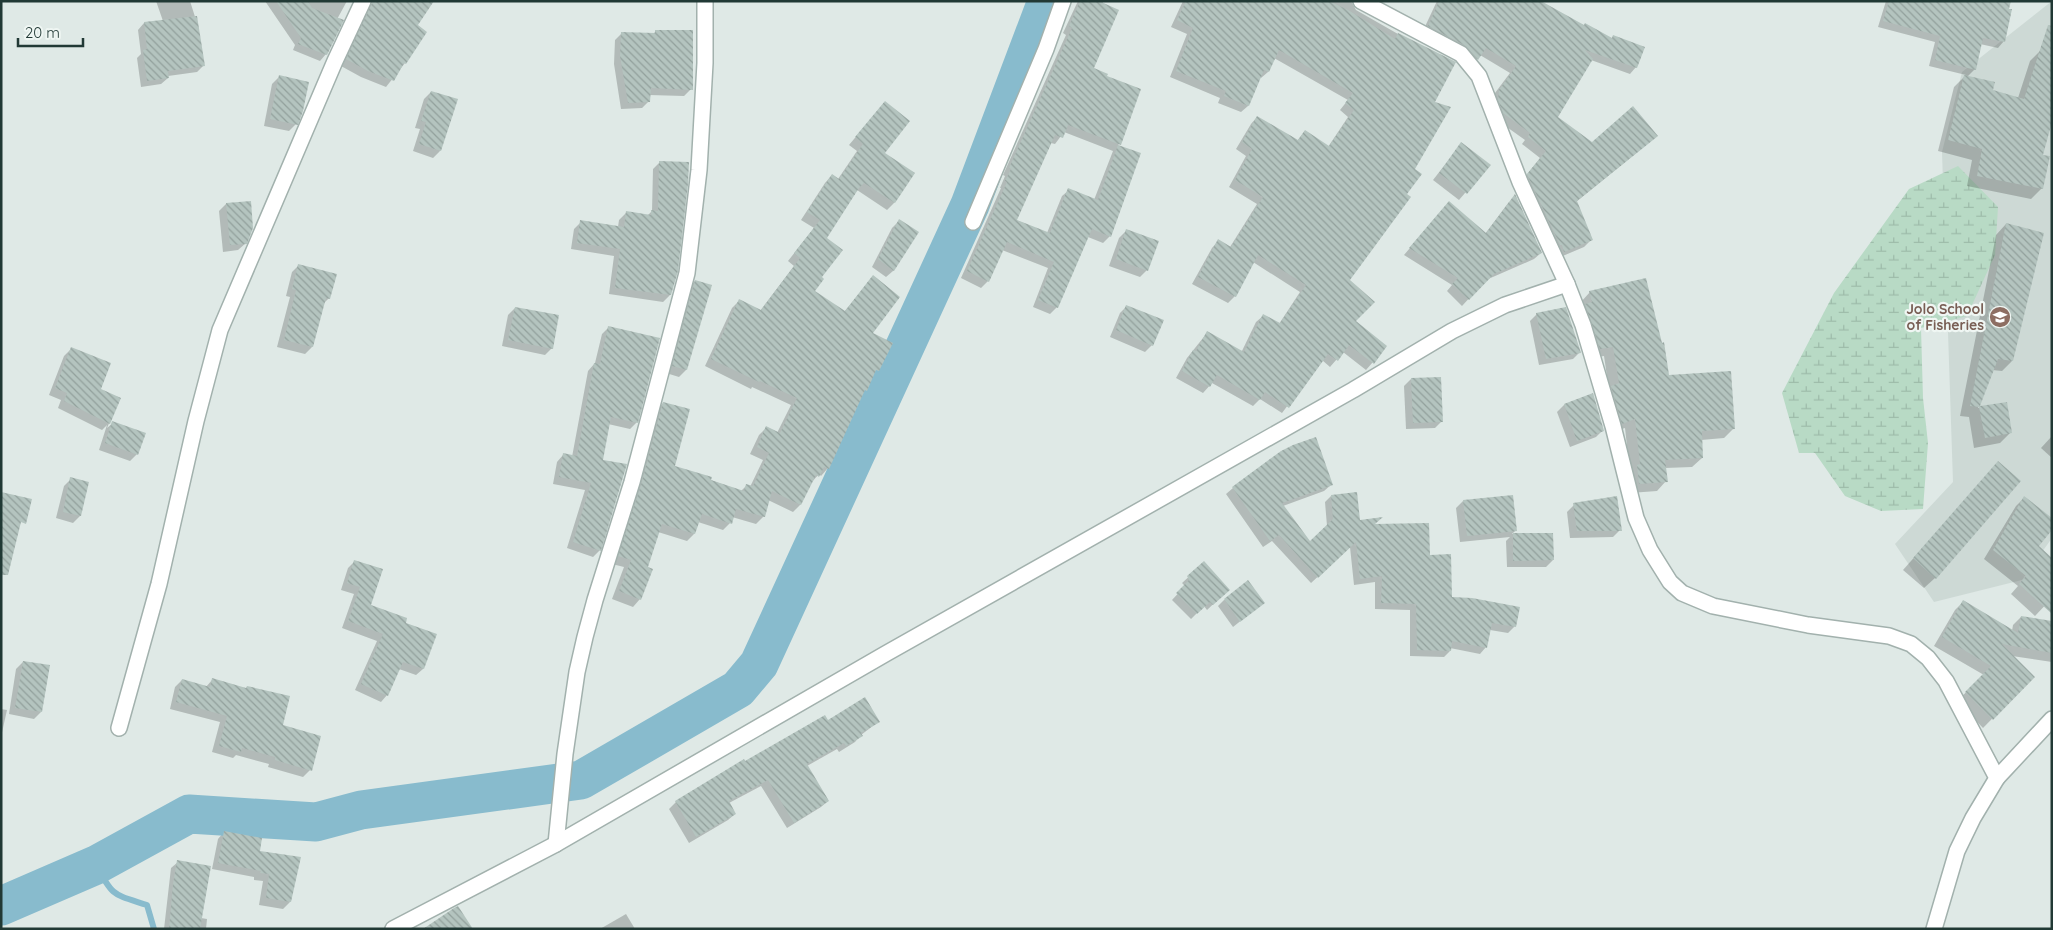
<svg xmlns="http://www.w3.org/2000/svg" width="2053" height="930" font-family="Quicksand,sans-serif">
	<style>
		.built { fill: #cdd9d5 }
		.wetland { fill: url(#wetland-marsh) }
		.shadow { fill: #0003; fill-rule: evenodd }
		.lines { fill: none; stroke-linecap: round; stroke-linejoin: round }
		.stream { stroke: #88bbcd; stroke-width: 6 }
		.river { stroke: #88bbcd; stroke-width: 39 }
		.building { fill: url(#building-back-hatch) }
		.minor-casing { stroke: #a2b1ad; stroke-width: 18 }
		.tertiary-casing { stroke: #a2b1ad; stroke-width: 18 }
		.minor { stroke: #fff; stroke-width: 15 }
		.tertiary { stroke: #fff; stroke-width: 15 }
		.labels { text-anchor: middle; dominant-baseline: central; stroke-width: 4.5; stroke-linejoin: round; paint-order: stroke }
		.education-label { font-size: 14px; font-weight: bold; fill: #785e54; stroke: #eff6f3; text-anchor: end }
	</style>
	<defs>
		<pattern id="wetland-marsh" width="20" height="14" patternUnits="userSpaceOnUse" patternTransform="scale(1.25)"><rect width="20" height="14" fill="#b8dac5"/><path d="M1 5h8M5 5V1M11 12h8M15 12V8" fill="none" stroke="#9ebcaa"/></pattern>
		<pattern id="building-back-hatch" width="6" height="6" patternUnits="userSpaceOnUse" patternTransform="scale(1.25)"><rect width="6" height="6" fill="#b4c4bf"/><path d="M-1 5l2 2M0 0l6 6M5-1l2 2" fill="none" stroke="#92a09c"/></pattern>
	</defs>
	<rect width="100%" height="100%" fill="#dfe9e6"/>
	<polygon class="built" points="2052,1 2052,538 2022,580 1934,602 1895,544 1953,482 1942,152 1962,72"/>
	<polygon class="wetland" points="1958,166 1998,207 1995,255 1967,316 1921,328 1923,398 1928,443 1923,509 1881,511 1845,496 1815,453 1799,453 1782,393 1834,293 1909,189"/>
	<g class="shadow">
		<polygon points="156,1 190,1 196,20 203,66 197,72 168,76 168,78 161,84 141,87 137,58 141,54 138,30 144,23 163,21"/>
		<polygon points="265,1 347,1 335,23 326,54 320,61 293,50 295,45"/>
		<polygon points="373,1 416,25 405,63 386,87 361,77 341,66 365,13"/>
		<path d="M1078 1H1103L1092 68 1105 77 1140 90 1118 146 1110 236 1103 243 1088 237 1057 307 1050 314 1033 307 1048 268 1002 250 988 281 981 288 961 278 1001 188H1000L1005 176 1003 175 1066 35 1063 33ZM1064 132 1113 151 1094 200 1069 190 1062 196 1047 233 1016 220 1051 143 1055 144Z"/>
		<polygon points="1183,1 1351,1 1356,10 1419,46 1348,280 1354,321 1386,347 1366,370 1343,352 1330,367 1322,360 1282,413 1260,399 1253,406 1212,383 1203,393 1176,378 1187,358 1207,333 1241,353 1256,322 1263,316 1279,324 1300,292 1253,262 1235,296 1228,303 1192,284 1212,248 1218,241 1230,247 1257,204 1229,187 1246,156 1236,149 1251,124 1257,117 1297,141 1305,131 1328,147 1348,117 1340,110 1348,100 1274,58 1268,72 1261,78 1259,77 1248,106 1241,112 1218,103 1220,98 1170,77 1187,34 1171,27"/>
		<polygon points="1437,1 1534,1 1611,39 1613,37 1636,67 1630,74 1591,60 1557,118 1592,144 1657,136 1576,202 1591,240 1584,247 1558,258 1521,182 1540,158 1522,144 1525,140 1497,120 1492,97 1510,73 1480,55 1471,66 1422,33"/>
		<polygon points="1886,1 1907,1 2004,41 1998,48 1980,44 1975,69 1967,77 1992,91 2018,98 2030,61 2041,50 2042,188 2031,199 1967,186 1972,160 1938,151 1954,87 1966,75 1929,66 1935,42 1878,27"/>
		<polygon points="656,31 691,89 684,96 649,95 649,101 642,108 621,109 614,64 615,40 622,33 653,34"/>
		<polygon points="279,77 296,124 289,131 264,126 272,84"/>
		<polygon points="431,92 456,100 440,151 433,158 413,151 420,129 415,128 424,99"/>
		<polygon points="885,102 883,153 913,173 894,203 887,210 857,190 826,238 821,278 813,291 844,312 873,277 871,333 878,370 872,376 863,393 828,468 821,476 819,474 811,483 800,505 793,512 768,500 764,516 756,524 732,517 730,523 723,530 698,522 694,534 687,541 658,532 647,568 640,599 633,607 612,599 624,567 612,564 656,410 663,403 674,467 741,491 746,486 750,487 763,460 750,454 759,435 766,428 777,433 791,405 752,387 751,389 705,366 732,308 740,300 760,311 794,266 788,261 814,228 801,220 825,183 832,175 838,179 857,151 849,145"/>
		<polygon points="1462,143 1489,165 1459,200 1433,180"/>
		<polygon points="660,162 670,295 663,302 609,294 614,256 571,249 574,229 581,222 618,227 619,220 626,213 647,216 652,211 653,169"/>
		<polygon points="1509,202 1541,253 1534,259 1486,280 1462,306 1447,291 1452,285 1404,255 1442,210 1485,234"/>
		<polygon points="226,204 246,243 238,250 223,252 219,211"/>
		<polygon points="899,221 917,233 893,271 886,277 872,267 892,228"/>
		<polygon points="2006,224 2012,361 2002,371 1992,370 1978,408 2006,403 2010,433 2000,443 1974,448 1969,417 1960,416 1996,235"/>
		<polygon points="1126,231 1147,270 1140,277 1109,266 1119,238"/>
		<polygon points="299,265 329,298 322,305 312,347 305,354 277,347 290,297 286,296 292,272"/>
		<polygon points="695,281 686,370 679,377 666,373 688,288"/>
		<polygon points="1590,292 1668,376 1733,429 1724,438 1701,440 1702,458 1692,467 1665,468 1666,481 1657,491 1630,493 1630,473 1625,428 1613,432 1609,390 1604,356 1591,358 1581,302"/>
		<polygon points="1127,306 1152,345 1145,352 1110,337 1120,313"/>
		<polygon points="515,308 552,348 545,355 502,346 508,315"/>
		<polygon points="1537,314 1580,352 1573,359 1539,365 1530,321"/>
		<polygon points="609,327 637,422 630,429 608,424 601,461 600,550 593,557 567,548 585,490 553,484 557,462 563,455 572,457 588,371 595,363 602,334"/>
		<polygon points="71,349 100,390 120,398 107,428 113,423 137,454 130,461 99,450 107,425 102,430 58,408 61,400 49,395 64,356"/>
		<polygon points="1411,379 1442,421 1435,428 1406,429 1404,386"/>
		<polygon points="1592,394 1603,430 1596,437 1570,447 1557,412 1564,405"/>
		<polygon points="2052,436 2052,458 2041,448"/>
		<polygon points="1998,463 1935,578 1924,588 1903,570"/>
		<polygon points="71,479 80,516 73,523 56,518 64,486"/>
		<polygon points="1331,485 1324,491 1283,506 1309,543 1327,526 1325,502 1331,496 1358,522 1373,525 1428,556 1451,599 1515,626 1508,633 1490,630 1486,647 1480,654 1450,648 1450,651 1444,657 1410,656 1410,610 1375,609 1375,582 1354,585 1350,547 1311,583 1272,541 1263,547 1226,494 1233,488"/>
		<polygon points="2025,497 2052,598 2035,616 2011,594 2018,586 1984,559 2016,506"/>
		<polygon points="1463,501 1516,530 1512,534 1552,534 1553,560 1546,567 1507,567 1506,541 1510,537 1460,542 1456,508"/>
		<polygon points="1574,505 1620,530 1613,537 1570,538 1567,512"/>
		<polygon points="355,561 370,606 404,623 435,635 423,669 416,675 399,669 387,695 381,702 355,690 377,641 342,628 354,594 341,590 348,568"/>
		<polygon points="1204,563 1228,590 1207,610 1204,606 1191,619 1172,600 1185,586 1182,583"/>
		<polygon points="1224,600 1263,603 1233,627 1218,606"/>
		<polygon points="1963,602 2012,631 2013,625 2021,617 2052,622 2052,662 2012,656 2033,677 1983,728 1957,701 1984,675 1934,646 1955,610"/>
		<polygon points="23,662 41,712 34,719 9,714 16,669"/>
		<polygon points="182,680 206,687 212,680 245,689 282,726 310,770 303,777 268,767 269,764 236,755 233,758 212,752 220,722 170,709 175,687"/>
		<polygon points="1,709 7,710 1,737"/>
		<polygon points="828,722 878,722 861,735 855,742 839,752 837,749 807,766 828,801 821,807 787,828 761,786 729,803 735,814 728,820 689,843 669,809 676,802 745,763"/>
		<polygon points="224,832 258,852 300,858 290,902 283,909 259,905 263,881 254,880 254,877 212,869 218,839"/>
		<polygon points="178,862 201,918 207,919 206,929 164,929 171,868"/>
		<polygon points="626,914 635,929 600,929"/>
	</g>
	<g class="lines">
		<path class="stream" d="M96 865C113 897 113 894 147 905L154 929"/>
		<polyline class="river" points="1,906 96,865 189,814 316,822 361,810 581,780 738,689 759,664 970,205 1047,1"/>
	</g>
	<g class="building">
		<polygon points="276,1 308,1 312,8 344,20 327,55 298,44 301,38"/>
		<polygon points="373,1 434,1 418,25 427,32 406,64 404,63 394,81 368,71 346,59"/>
		<polygon points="1080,1 1099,1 1119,10 1094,68 1108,74 1107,76 1141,89 1121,145 1068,125 1063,138 1055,135 1017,220 1050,233 1068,188 1098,200 1118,145 1141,153 1111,237 1092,229 1058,308 1038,300 1054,262 1007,242 989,282 967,271 1007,182 1005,181 1011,169 1009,168 1072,28 1069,26"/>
		<polygon points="1186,1 1329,1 1348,10 1395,39 1398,33 1456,62 1435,102 1451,107 1415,169 1422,174 1407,194 1411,197 1350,280 1375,302 1356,321 1387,346 1374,364 1349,345 1338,361 1328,354 1289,408 1265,392 1260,400 1217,375 1210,387 1182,371 1193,350 1196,351 1207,331 1244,352 1263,314 1280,323 1306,285 1258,255 1236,297 1198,277 1218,239 1231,247 1263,197 1235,180 1252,149 1242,142 1257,116 1298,140 1305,130 1329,146 1354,110 1345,103 1353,93 1279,50 1269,72 1264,70 1249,106 1224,96 1226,91 1176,71 1193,28 1177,20"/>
		<polygon points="1439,1 1541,1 1584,25 1585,23 1612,38 1613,35 1645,47 1637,68 1585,50 1593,59 1558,117 1592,142 1633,106 1658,136 1577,201 1593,240 1564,252 1562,245 1560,245 1527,174 1546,151 1528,137 1530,133 1503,113 1498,100 1499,90 1516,66 1486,48 1478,60 1466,46 1428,26"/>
		<polygon points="1889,1 2011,1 2009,9 2012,9 2005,42 1983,38 1976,70 1935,60 1940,36 1883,21"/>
		<polygon points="197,16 205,66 168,71 169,78 147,81 143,50 147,49 144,22"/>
		<polygon points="2048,25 2052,26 2052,122 2043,155 2050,156 2043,189 1977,176 1982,149 1948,140 1964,75 1995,82 1993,90 2024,99"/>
		<polygon points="655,30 693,30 693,90 651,88 650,102 628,103 620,56 621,32 655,33"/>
		<polygon points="279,75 309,82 303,111 298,125 270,119"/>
		<polygon points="431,91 458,99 441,151 419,144 426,122 421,121"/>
		<polygon points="885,101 910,121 885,153 915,173 895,203 864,183 859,188 827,238 843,250 822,277 824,279 815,291 845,311 873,275 900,297 873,333 893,343 879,371 876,370 867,391 865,390 829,469 824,467 819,477 816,475 801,505 772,491 765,517 736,509 732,524 702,514 695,534 662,524 648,567 653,569 641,600 619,591 631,560 618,556 641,485 663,402 690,409 675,466 712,477 711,480 744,491 746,484 753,486 769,453 757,447 766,426 780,433 797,398 760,381 759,382 711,359 739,299 761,310 800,258 794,253 820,220 807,212 832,174 839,179 863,144 855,137"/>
		<polygon points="1461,142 1491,165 1467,194 1439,173"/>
		<polygon points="659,161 689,162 688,184 678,271 671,295 615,288 620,249 577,243 580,220 624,227 626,211 651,215 651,210 658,211"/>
		<polygon points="1515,194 1542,253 1494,274 1469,300 1452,284 1458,278 1409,248 1449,201 1486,233"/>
		<polygon points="251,201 253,228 247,244 230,245 226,203"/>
		<polygon points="899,219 919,232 894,271 878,259"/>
		<polygon points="2006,223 2044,233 2013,361 1998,359 1980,406 2007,402 2012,433 1985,438 1979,407 1970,406"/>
		<polygon points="1126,229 1159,241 1148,271 1116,259"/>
		<polygon points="298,264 337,274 330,299 326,298 313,347 284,340 296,290 292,289"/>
		<polygon points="1646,278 1662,343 1664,342 1669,375 1731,371 1735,429 1702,431 1703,458 1665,460 1668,482 1639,484 1637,465 1640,464 1635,419 1622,424 1611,386 1619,383 1613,347 1600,349 1585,304 1592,302 1589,291"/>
		<polygon points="695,280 712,285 687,370 672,366"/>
		<polygon points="1126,305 1164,320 1153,346 1116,330"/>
		<polygon points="515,307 559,315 553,349 508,340"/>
		<polygon points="1566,307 1581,353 1546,359 1536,313"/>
		<polygon points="608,326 660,338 638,423 611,417 603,460 627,464 601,551 573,542 591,483 559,477 563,453 577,456 594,363 600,364"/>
		<polygon points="71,347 111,363 101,389 121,398 110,424 64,401 67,393 55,388"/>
		<polygon points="1441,377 1443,422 1413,423 1411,378"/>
		<polygon points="1593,393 1604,431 1577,441 1564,404"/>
		<polygon points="112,421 146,433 138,455 105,443"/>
		<polygon points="1316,437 1333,485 1282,503 1310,541 1333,519 1331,495 1357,492 1360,520 1383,517 1375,524 1429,523 1430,555 1451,554 1452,597 1472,598 1520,607 1516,627 1492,623 1487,648 1452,641 1451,651 1417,650 1416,604 1381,603 1382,576 1360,579 1356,542 1318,578 1279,535 1270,541 1232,487 1281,451 1293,445"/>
		<polygon points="1998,461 2021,481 1936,579 1913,558"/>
		<polygon points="70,477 89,482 81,516 63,512"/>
		<polygon points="1,492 32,499 26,524 21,522 8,575 1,575"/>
		<polygon points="1513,495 1517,531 1467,536 1463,500"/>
		<polygon points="1617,496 1622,531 1577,531 1573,503"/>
		<polygon points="2024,496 2052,518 2052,530 2039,546 2052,558 2052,614 2019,584 2026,576 1993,550"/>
		<polygon points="1513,533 1553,533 1554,560 1513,561"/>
		<polygon points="354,560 383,569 371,605 407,618 406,623 437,634 424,669 403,662 388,696 361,684 383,634 348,621 360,587 347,583"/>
		<polygon points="1204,561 1230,590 1213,605 1210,602 1197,614 1176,593 1189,580 1187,576"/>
		<polygon points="1248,580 1265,603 1240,622 1224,599"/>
		<polygon points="1963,600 2018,633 2021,616 2052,621 2052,653 2002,644 2035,677 1993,720 1965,692 1991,666 1942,637"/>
		<polygon points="23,661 50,665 42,712 15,708"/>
		<polygon points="212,678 246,688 247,686 290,696 283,725 321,736 312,771 275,760 275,757 242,748 241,752 219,746 227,716 176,702 182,679 210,687"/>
		<polygon points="865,697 880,722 861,733 863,736 846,746 844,743 807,764 829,801 794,823 768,780 729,801 736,814 696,837 675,801 744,759 745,761 825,715 828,720"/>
		<polygon points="224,831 262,838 260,851 301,857 291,902 266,898 269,874 260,873 261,871 218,863"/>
		<polygon points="177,860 211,866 200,929 169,929 173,884"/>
		<polygon points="458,906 473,929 423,929 454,908"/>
	</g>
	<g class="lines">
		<g class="minor-casing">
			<g id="minor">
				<polyline points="973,222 1046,49 1063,1"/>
				<polyline points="119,728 159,584 196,421 220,330 335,61 363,1"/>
				<polyline points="1997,778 2052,719"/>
				<polyline points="556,844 565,754 577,672 585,637 595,600 632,482 687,273 699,170 705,63 705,1"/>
				<polyline points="393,929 556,844 887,653 1353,390 1452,331 1505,305 1567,284"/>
			</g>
		</g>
		<g class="tertiary-casing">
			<polyline id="tertiary" points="1361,1 1461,54 1479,76 1520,182 1567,284 1583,325 1613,426 1636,518 1650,550 1670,582 1682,593 1713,606 1808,625 1889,636 1911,644 1928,658 1946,681 1997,778 1973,818 1957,851 1934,929"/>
		</g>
		<use href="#minor" class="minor"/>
		<use href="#tertiary" class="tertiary"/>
	</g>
	<defs>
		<g id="school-disc" transform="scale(1.125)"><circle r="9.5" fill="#8d6e63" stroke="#eff6f3"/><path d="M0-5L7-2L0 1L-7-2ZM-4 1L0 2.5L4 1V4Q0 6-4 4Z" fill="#fff"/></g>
	</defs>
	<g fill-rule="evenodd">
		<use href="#school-disc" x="2000" y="317"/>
	</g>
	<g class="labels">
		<g class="education-label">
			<text x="1984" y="309">Jolo School<tspan x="1984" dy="16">of Fisheries</tspan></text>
		</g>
	</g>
	<rect width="2053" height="930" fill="none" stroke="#213935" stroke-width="5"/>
	<path d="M18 38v8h65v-8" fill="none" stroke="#213935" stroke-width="2.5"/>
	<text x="25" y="38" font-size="15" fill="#213935" stroke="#eff6f3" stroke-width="4" paint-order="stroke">20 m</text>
</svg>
